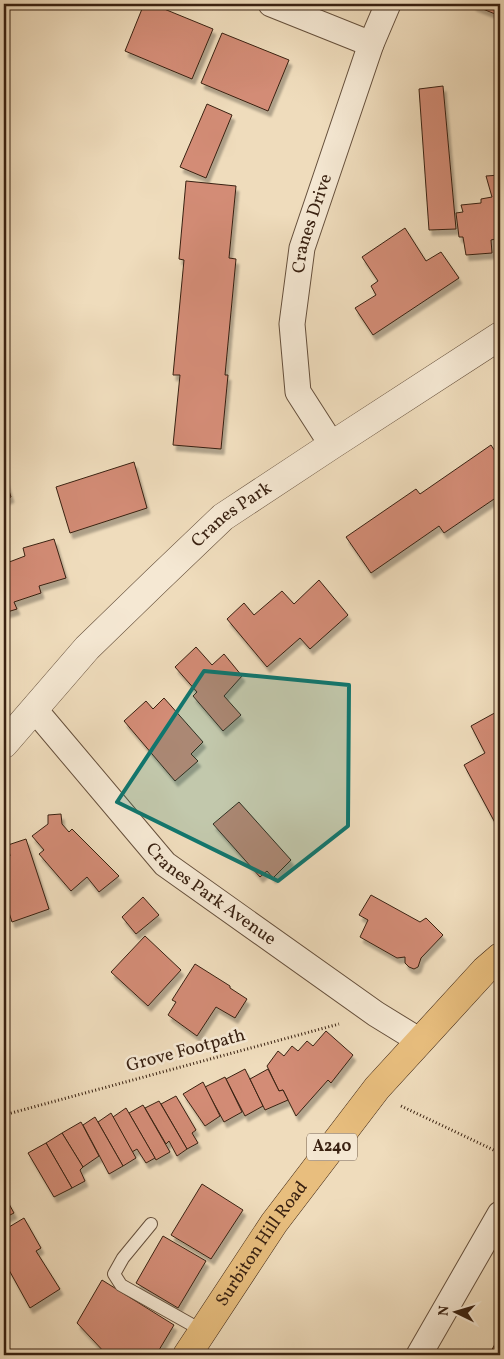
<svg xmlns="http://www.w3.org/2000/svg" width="504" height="1359" font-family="Vollkorn,serif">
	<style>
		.building { fill: #d38c76; stroke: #392111; filter: url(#shadow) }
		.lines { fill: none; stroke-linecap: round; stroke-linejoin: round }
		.service-casing { stroke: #66503c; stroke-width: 14 }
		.minor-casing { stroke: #66503c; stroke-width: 27 }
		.tertiary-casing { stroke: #66503c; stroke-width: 29 }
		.primary-casing { stroke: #392111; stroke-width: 29 }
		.path { stroke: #392111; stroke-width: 3; stroke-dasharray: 1 2.5; stroke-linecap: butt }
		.service { stroke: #f5e8d3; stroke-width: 12 }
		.minor { stroke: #f5e8d3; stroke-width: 25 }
		.tertiary { stroke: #f5e8d3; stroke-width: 28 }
		.primary { stroke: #e8be7e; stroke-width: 28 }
		.marked { fill: #0f766e; fill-opacity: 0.2; stroke: #0f766e; stroke-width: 4; stroke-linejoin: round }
		.labels { text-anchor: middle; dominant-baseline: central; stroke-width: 5; stroke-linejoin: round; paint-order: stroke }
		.shield { fill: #f5e8d3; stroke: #715d4b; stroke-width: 1 }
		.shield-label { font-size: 16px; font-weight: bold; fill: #392111 }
		.street-label { font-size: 18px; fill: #392111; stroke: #f5e8d3 }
	</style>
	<defs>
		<filter id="shadow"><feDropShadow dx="3" dy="5.5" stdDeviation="1" flood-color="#0004"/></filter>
	</defs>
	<rect width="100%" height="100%" fill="#efdcbc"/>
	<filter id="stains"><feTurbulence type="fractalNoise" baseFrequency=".004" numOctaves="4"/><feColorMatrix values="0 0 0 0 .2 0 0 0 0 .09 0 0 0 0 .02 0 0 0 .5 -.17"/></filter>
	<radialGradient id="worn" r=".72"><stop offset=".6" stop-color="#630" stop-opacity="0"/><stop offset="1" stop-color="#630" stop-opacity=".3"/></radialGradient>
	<g class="building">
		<polygon points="144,4 152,4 213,29 192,79 125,51"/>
		<polygon points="473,4 500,4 500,16 473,5"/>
		<polygon points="222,33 289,60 268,111 201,83"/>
		<polygon points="443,86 456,229 429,230 419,89"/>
		<polygon points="207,104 232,115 206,178 180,167"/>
		<polygon points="500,175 500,238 491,240 492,253 466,255 463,237 459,237 456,213 463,212 461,205 481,203 481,199 492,197 486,176"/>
		<polygon points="186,181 236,186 229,258 236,259 225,375 228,375 221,449 173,445 180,375 173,375 184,260 179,259"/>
		<polygon points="405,228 426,261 441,252 459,278 373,335 355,308 376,295 371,286 378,281 362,257"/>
		<polygon points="491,445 500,459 500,495 444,533 439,526 371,573 346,537 416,489 420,494"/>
		<polygon points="134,462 147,508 70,533 56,487"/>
		<polygon points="4,475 11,497 4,500"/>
		<polygon points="54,539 66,578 39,586 41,593 14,602 17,609 4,613 4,564 25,556 23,548"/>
		<polygon points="319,580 348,615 310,649 300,638 267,667 227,619 244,603 254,615 282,591 294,604"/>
		<polygon points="196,647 212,665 224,654 242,676 224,696 241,715 223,731 193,696 197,692 175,667"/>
		<polygon points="164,698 203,742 191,754 198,761 175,781 124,721 146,701 153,709"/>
		<polygon points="500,710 500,832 464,765 485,753 471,726"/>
		<polygon points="239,802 291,860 273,878 267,871 260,877 213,824"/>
		<polygon points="61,814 62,824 69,832 72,829 119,876 99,892 87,877 71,891 39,854 44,850 32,836 48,824 48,815"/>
		<polygon points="26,839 49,909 12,922 4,897 4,857 10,856 8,845"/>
		<polygon points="371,895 420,922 426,918 443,935 421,958 418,967 414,969 409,967 405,963 405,957 397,958 360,937 368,920 359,915"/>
		<polygon points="143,897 159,915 136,934 122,917"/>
		<polygon points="145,936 181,970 148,1006 111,972"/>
		<polygon points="195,964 230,986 230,988 247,999 235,1018 216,1007 197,1036 168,1015 176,1002 172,1000"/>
		<polygon points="326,1031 353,1055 331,1083 328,1080 296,1116 283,1090 279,1091 267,1066 278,1051 284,1056 292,1046 298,1051 307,1041 313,1046"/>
		<polygon points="245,1069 263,1106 245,1116 226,1079"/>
		<polygon points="268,1069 279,1091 283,1090 288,1100 265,1110 250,1079"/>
		<polygon points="225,1077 242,1112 224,1122 205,1087"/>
		<polygon points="203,1082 220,1116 205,1126 183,1094"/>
		<polygon points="176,1096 196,1130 192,1133 198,1143 187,1149 161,1104"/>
		<polygon points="159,1101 187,1149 177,1156 169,1141 166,1144 145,1108"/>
		<polygon points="143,1105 170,1152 156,1160 129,1113"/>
		<polygon points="126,1108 155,1158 146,1163 137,1149 132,1152 113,1117"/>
		<polygon points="111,1113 136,1158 123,1166 98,1122"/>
		<polygon points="95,1117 123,1166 109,1174 83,1125"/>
		<polygon points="81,1122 99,1156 83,1167 62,1133"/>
		<polygon points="62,1133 83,1167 80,1170 85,1181 72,1188 46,1143"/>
		<polygon points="46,1143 72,1188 54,1197 28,1153"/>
		<polygon points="202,1184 243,1210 211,1259 171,1235"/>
		<polygon points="4,1195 14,1213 4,1218"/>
		<polygon points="24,1218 41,1248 36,1251 60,1289 30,1308 4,1261 4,1230"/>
		<polygon points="163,1236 206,1261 178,1308 136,1283"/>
		<polygon points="102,1280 174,1325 156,1355 107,1355 77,1323"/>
		<polygon points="500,1335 500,1355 489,1355"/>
	</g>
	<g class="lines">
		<g class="service-casing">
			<polyline id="service" points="151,1224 123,1258 114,1274 121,1285 203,1331"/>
		</g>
		<g class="minor-casing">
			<g id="minor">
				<polyline points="271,4 371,44"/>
				<path id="s1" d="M332 445 298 392 292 324 302 248 371 44 388 4"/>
				<path id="s2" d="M35 710 165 864 376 1014 420 1041"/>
				<polyline points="419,1355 500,1214"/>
			</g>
		</g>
		<g class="tertiary-casing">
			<g id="tertiary">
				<path id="s3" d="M4 744 87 648 156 581 223 517 332 445 500 336"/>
			</g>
		</g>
		<g class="primary-casing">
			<g id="primary">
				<path id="s4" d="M187 1355 274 1223 377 1088 485 970 500 957"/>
			</g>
		</g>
		<g class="path">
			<polyline points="401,1106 500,1153"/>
			<polyline points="4,1115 339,1024"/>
		</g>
		<use href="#service" class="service"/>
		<use href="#minor" class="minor"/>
		<use href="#tertiary" class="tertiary"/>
		<use href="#primary" class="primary"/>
	</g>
	<path class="marked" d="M204 671 349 685 348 826 278 881 117 802Z"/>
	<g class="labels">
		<rect class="shield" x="307" y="1133.5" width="50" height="27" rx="4"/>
		<g class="shield-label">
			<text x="332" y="1147">A240</text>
		</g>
		<g class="street-label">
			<text stroke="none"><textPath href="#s1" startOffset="234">Cranes Drive</textPath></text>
			<text stroke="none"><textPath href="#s3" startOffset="324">Cranes Park</textPath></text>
			<text stroke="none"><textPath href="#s2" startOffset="256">Cranes Park Avenue</textPath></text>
			<text transform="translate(186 1051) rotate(-15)">Grove Footpath</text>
			<text stroke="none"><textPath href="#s4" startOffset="134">Surbiton Hill Road</textPath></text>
		</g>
	</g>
	<rect width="504" height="1359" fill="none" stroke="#efdcbc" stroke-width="20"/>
	<rect x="5" y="5" width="494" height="1349" fill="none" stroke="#392111" stroke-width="2.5"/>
	<rect x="10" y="10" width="484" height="1339" fill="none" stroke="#392111"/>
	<g transform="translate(456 1312) rotate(275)" stroke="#f5e8d3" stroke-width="4" paint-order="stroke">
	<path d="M0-4L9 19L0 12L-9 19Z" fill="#392111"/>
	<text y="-8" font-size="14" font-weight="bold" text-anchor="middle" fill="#392111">N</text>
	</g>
	<rect width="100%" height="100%" filter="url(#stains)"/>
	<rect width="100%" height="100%" fill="url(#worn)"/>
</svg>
